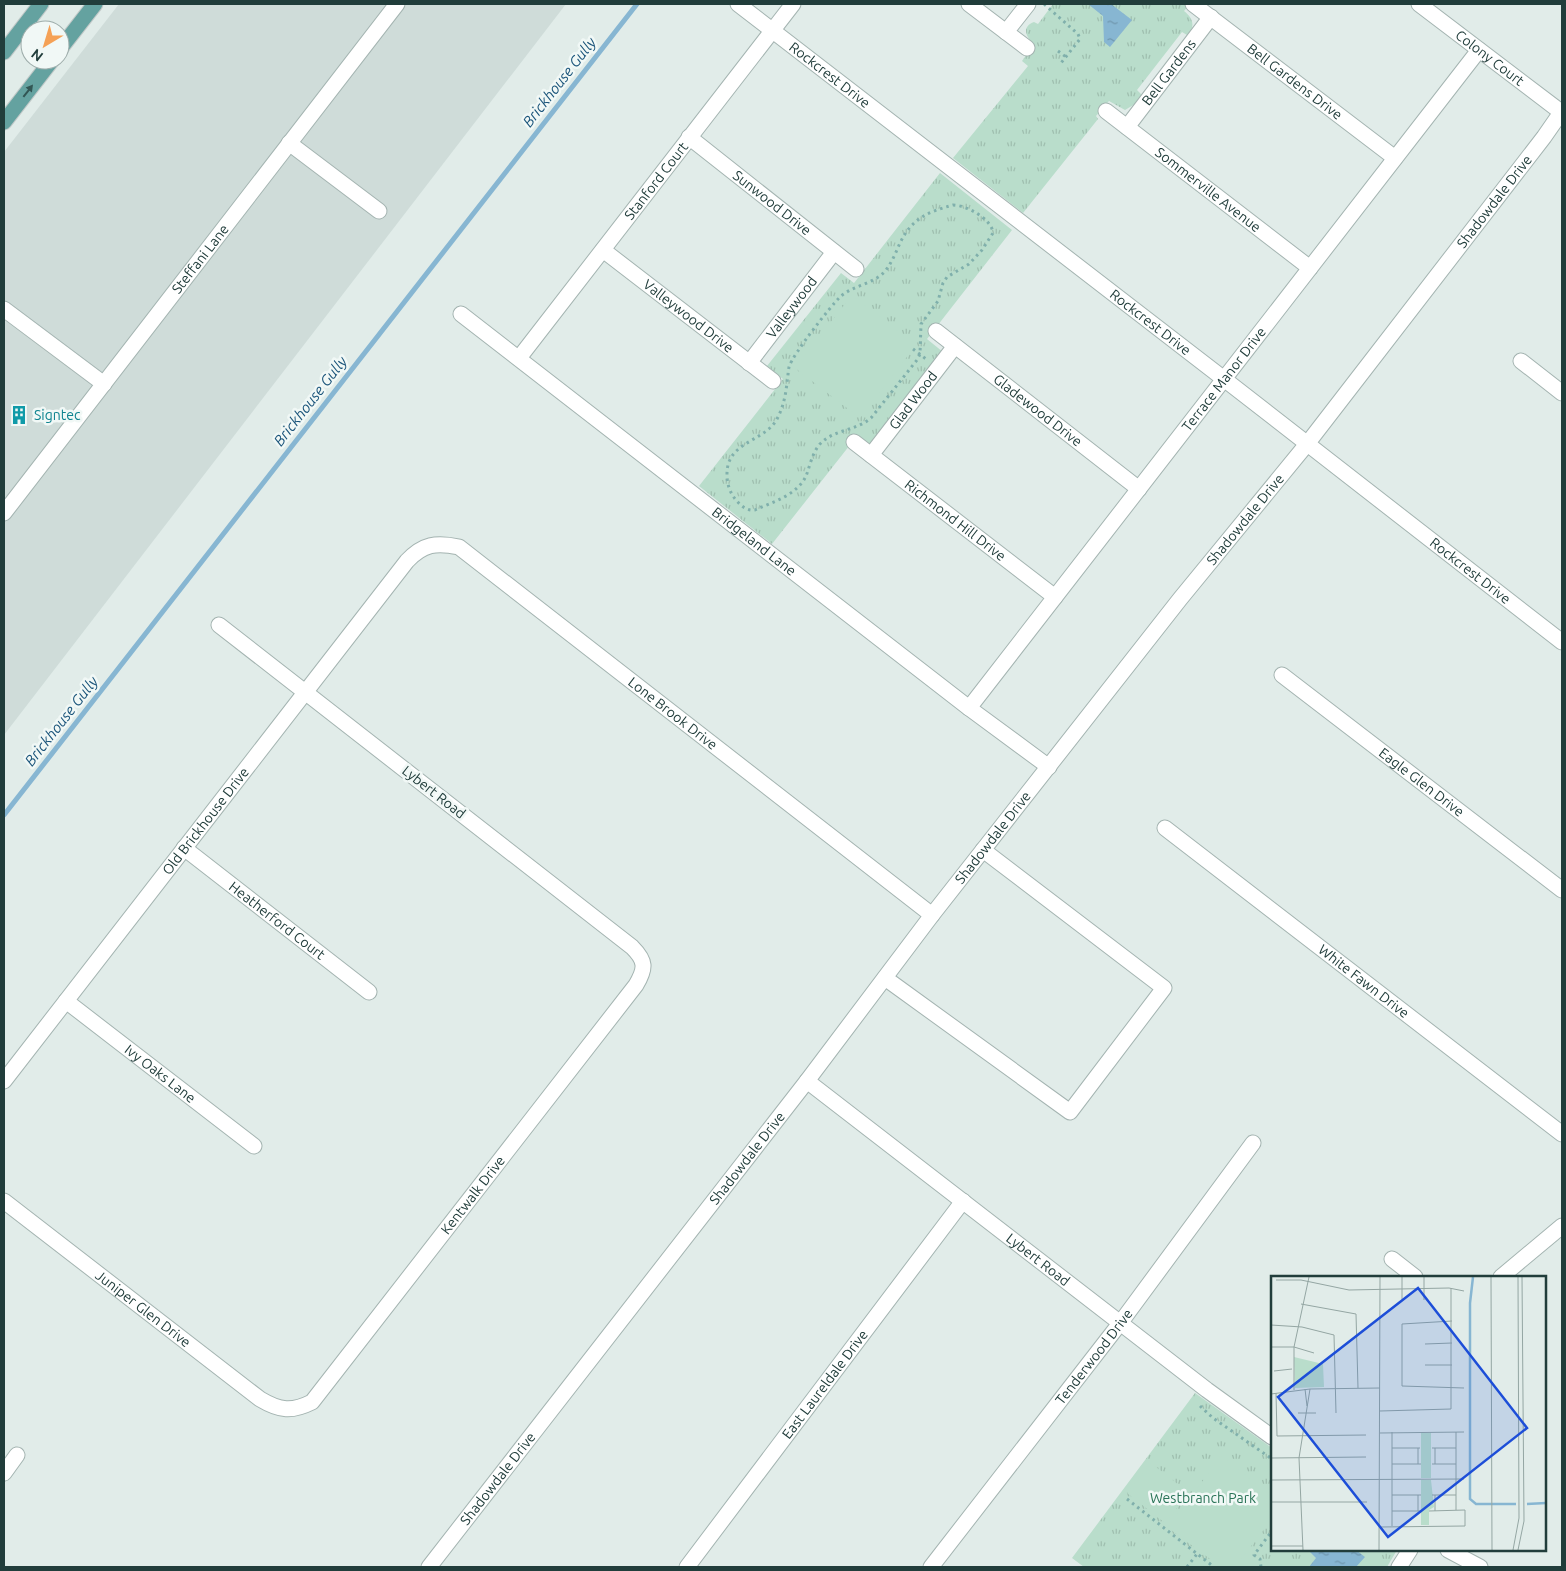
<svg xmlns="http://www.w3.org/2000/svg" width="1566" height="1571" font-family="Ubuntu,sans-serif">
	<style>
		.built { fill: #cfdcd9 }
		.park { fill: url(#park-tufts) }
		.garden { fill: #b9ddcb }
		.water { fill: url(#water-ripples) }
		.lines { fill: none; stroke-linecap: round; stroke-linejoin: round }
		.stream { stroke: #87b6d2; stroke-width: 5 }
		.minor-casing { stroke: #a4b4b1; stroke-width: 17 }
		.major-casing { stroke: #c1c9c8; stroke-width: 17 }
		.path { stroke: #80b0ac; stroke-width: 3; stroke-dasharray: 2.5 4; stroke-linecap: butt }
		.minor { stroke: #fff; stroke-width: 15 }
		.major { stroke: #64a2a0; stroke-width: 15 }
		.oneway { fill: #325654 }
		.labels { text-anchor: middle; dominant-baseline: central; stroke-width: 5; stroke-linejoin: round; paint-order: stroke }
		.street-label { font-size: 14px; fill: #213d3b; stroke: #f1f8f6 }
		.culture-label { font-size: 14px; fill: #0d838f; stroke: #f1f8f6; text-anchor: start }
		.park-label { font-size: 14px; fill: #2a7458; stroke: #f1f8f6 }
		.water-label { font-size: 15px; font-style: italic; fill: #1a547a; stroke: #f1f8f6 }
		.inset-river { fill: none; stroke: #87b6d2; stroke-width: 2.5 }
		.inset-road { fill: none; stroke: #94a6a3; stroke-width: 1 }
		.view { fill: #1d4ed8; fill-opacity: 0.15; stroke: #1d4ed8; stroke-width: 2.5 }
		.inset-edge { fill: none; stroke: #213d3b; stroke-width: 2.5 }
	</style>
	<defs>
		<pattern id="park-tufts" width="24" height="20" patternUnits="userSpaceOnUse" patternTransform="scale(1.25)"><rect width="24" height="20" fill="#b9ddcb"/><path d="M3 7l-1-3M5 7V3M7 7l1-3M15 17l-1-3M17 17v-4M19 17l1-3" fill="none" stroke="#9fbfaf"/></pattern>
		<pattern id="water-ripples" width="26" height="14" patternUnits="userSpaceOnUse" patternTransform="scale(1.25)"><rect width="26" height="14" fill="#87b6d2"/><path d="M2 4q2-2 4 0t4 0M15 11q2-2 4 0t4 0" fill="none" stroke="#6e95ac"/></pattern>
	</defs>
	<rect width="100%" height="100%" fill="#e1ece9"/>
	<polygon class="built" points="119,4 566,4 4,735 4,152"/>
	<g class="park">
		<path d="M1053 4H1190L1184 11C1193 18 1196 27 1187 35L1182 32 1137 90 1142 95 1135 104 1125 110 1109 101 1096 116 1098 119 1023 213 953 158 1028 66 1022 61 1034 44C1026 37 1021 27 1034 22L1038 24Z"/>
		<polygon points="940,173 1012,230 927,339 943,352 869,445 857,436 772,544 699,486 783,379 767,366 841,273 854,283"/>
		<polygon points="1195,1393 1272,1448 1272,1550 1397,1550 1387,1567 1084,1567 1072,1558"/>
	</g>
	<g class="garden">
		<polygon points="852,295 916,345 860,418 795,368"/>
		<polygon points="1222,1456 1272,1497 1272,1519 1235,1567 1221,1567 1167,1527"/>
		<polygon points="1151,1463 1189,1493 1165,1523 1127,1493"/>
	</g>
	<g class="water">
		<polygon points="1088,4 1111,4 1132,20 1110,47 1104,42 1103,16"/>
		<polygon points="1308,1550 1356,1550 1365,1557 1356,1567 1309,1567 1316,1558"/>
	</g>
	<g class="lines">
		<polyline class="stream" points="4,815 637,4"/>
		<g class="minor-casing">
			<g id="minor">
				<path id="s1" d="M738 4 1224 379 1562 642"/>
				<polyline points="969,4 1027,48"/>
				<path id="s2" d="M1193 4 1395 158"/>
				<path id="s3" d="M1419 4 1561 112"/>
				<polyline points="1006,32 1028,4"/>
				<path id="s4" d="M1106 111 1310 268"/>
				<path id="s5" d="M1127 127 1211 17"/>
				<path id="s6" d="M689 137 856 269"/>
				<polyline points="289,143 379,211"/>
				<path id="s7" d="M603 250 773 381"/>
				<polyline points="4,309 104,384"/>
				<path id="s8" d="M461 314 969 708 1049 767"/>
				<path id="s9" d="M936 331 1139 489"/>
				<path id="s10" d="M519 358 793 4"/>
				<polyline points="1521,361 1562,393"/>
				<path id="s11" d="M749 363 834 252"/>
				<path id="s12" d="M854 442 1055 597"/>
				<path id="s13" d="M871 455 955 346"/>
				<path id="s14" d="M4 513 397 4"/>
				<path id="s15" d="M1282 675 1562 890"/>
				<path id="s16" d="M969 708 1479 50"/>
				<path id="s17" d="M1165 828 1562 1134"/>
				<path id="s18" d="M184 848 369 992"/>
				<polyline points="885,978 1070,1112 1164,988 983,850"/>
				<path id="s19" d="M66 1001 254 1146"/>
				<path id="s20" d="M4 1081 407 561C423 544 436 542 459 547L932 915"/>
				<path id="s21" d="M807 1081 1207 1390 1272 1437"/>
				<path id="s22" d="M4 1201 260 1399C280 1411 292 1412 312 1402L636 985C646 968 646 961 632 947L219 625"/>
				<polyline points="1392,1259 1415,1277"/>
				<polyline points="1501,1277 1562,1226"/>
				<polyline points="4,1473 17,1455"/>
				<polyline points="1448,1550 1480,1567"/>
				<path id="s23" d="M429 1567 807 1081 932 915 1180 599 1307 444 1544 137 1562 111"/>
				<path id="s24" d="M687 1567 963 1201"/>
				<path id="s25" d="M931 1567 1121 1322 1253 1143"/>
				<polyline points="1399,1567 1410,1550"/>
			</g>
		</g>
		<g class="major-casing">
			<g id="major">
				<polyline points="60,49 95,4"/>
				<polyline points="4,52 41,4"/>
				<polyline points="4,122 52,60"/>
			</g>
		</g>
		<g class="path">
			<polyline points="1044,4 1078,34 1080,39 1061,63"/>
			<polyline points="1058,51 1066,57"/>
			<path d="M953 205C966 205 992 219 993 233L982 250 969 264 947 277 943 283 938 301 921 324 920 354 917 360 871 418C856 431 834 429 820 444 812 453 810 466 806 476 797 495 773 502 755 510 747 511 741 506 736 500 730 493 727 484 727 475 726 441 765 442 777 419 783 408 786 394 787 382 788 377 788 372 789 367 793 354 830 307 840 297 853 285 875 284 886 270 892 262 896 252 900 243 912 218 928 212 953 205Z"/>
			<polyline points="913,349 926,359"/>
			<polyline points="1200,1406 1213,1418 1272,1459"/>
			<polyline points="1127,1499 1214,1567"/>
			<polyline points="1187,1567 1197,1554"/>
			<polyline points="1261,1567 1260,1559 1254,1555 1272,1531"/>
		</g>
		<use href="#minor" class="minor"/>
		<use href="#major" class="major"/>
	</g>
	<defs><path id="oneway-solid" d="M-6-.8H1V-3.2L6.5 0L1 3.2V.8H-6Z" transform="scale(1.25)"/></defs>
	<use class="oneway" href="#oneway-solid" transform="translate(28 91) rotate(-52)"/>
	<defs>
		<g id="building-bare" transform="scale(1.5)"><path d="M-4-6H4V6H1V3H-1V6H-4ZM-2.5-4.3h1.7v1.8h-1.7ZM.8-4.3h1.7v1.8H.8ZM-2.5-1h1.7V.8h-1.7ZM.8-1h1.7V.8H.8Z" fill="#0f9aa8" stroke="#f1f8f6" stroke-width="2.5" paint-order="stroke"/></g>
	</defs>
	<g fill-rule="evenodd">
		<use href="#building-bare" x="19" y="415"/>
	</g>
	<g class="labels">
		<g class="street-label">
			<text stroke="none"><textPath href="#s3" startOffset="89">Colony Court</textPath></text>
			<text stroke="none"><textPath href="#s5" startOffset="69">Bell Gardens</textPath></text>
			<text stroke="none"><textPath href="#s1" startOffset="116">Rockcrest Drive</textPath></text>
			<text stroke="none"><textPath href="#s2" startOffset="128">Bell Gardens Drive</textPath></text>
			<text stroke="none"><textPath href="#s10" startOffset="224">Stanford Court</textPath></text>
			<text stroke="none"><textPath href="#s4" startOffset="129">Sommerville Avenue</textPath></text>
			<text stroke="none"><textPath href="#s23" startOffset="1732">Shadowdale Drive</textPath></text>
			<text stroke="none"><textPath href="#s6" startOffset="106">Sunwood Drive</textPath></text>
			<text stroke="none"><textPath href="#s14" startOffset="321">Steffani Lane</textPath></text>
			<text stroke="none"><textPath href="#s11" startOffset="70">Valleywood</textPath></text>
			<text stroke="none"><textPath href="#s7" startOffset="108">Valleywood Drive</textPath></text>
			<text stroke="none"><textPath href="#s1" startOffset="521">Rockcrest Drive</textPath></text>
			<text stroke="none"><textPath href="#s16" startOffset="416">Terrace Manor Drive</textPath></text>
			<text stroke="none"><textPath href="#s13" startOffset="69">Glad Wood</textPath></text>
			<text stroke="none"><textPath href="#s9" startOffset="129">Gladewood Drive</textPath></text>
			<text stroke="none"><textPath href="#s12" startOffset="128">Richmond Hill Drive</textPath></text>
			<text stroke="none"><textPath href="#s23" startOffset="1328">Shadowdale Drive</textPath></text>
			<text stroke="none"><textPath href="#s8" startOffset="371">Bridgeland Lane</textPath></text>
			<text stroke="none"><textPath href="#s1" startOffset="926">Rockcrest Drive</textPath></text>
			<text stroke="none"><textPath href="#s20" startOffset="986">Lone Brook Drive</textPath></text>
			<text stroke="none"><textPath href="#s15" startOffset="176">Eagle Glen Drive</textPath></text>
			<text transform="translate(434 792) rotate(38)">Lybert Road</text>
			<text stroke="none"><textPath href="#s20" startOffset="329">Old Brickhouse Drive</textPath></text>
			<text stroke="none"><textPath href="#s23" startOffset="922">Shadowdale Drive</textPath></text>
			<text stroke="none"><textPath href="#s18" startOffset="118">Heatherford Court</textPath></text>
			<text stroke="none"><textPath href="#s17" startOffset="251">White Fawn Drive</textPath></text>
			<text stroke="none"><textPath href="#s19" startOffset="119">Ivy Oaks Lane</textPath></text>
			<text stroke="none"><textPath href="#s23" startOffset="518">Shadowdale Drive</textPath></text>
			<text stroke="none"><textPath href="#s22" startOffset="641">Kentwalk Drive</textPath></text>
			<text stroke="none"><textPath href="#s21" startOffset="292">Lybert Road</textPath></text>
			<text stroke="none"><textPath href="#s22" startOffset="176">Juniper Glen Drive</textPath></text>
			<text stroke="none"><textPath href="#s25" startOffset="266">Tenderwood Drive</textPath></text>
			<text stroke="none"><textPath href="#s24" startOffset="229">East Laureldale Drive</textPath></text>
			<text stroke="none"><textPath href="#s23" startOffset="112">Shadowdale Drive</textPath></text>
		</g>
		<g class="culture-label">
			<text x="34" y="415">Signtec</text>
		</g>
		<g class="park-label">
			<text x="1203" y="1498">Westbranch Park</text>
		</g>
		<g class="water-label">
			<text transform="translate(559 82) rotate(-52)">Brickhouse Gully</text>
			<text transform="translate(310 401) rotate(-52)">Brickhouse Gully</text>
			<text transform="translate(61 721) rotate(-52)">Brickhouse Gully</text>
		</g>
	</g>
	<g transform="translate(1271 1276)">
		<rect width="275" height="275" fill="#e1ece9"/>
		<path d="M23 81 52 88 53 111 24 112ZM150 157H160V202H150ZM150 204H160L163 231 158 234V249H150Z" fill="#b9ddcb"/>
		<path class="inset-river" d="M202 1 199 27V223L205 228H245M256 228 275 227"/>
		<path class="inset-road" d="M131 1V23M153 1V24M220 1 221 274M5 4H30L78 14 178 12 193 15M30 28 85 38 87 112M181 45 131 48V110L193 112M0 49 31 51 63 59 65 137M154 68 181 67M0 71H23L43 77M154 89H181M3 95 21 93M34 113 36 130M23 114V71L38 1M5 117 6 160 95 159M0 118 39 113 109 112M109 135 180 133V12M27 137H45M121 156V250M185 156V234M109 157 193 156M121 172H149M147 172V188M161 172H185M164 172V188M0 182 95 181M121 188H150M161 188H185M0 204 193 203M121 219H150M147 219V235M161 219H185M164 219V235M0 226H96M121 235H150M109 251 194 250V234L158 235M0 270H32M32 274 28 182 39 113M108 274 109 1M242 274 248 242 247 1M247 274 253 245 251 1"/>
		<path class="view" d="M147 12 256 152 117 261 7 121Z"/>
		<rect width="275" height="275" class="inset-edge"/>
	</g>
	<rect width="1566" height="1571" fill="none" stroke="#213d3b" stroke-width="10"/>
	<g transform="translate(45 45) rotate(218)"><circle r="24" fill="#f1f8f6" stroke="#9eadab"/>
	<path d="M0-4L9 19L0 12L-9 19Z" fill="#f5a156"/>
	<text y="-8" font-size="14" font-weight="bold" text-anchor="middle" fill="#213d3b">N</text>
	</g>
</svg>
